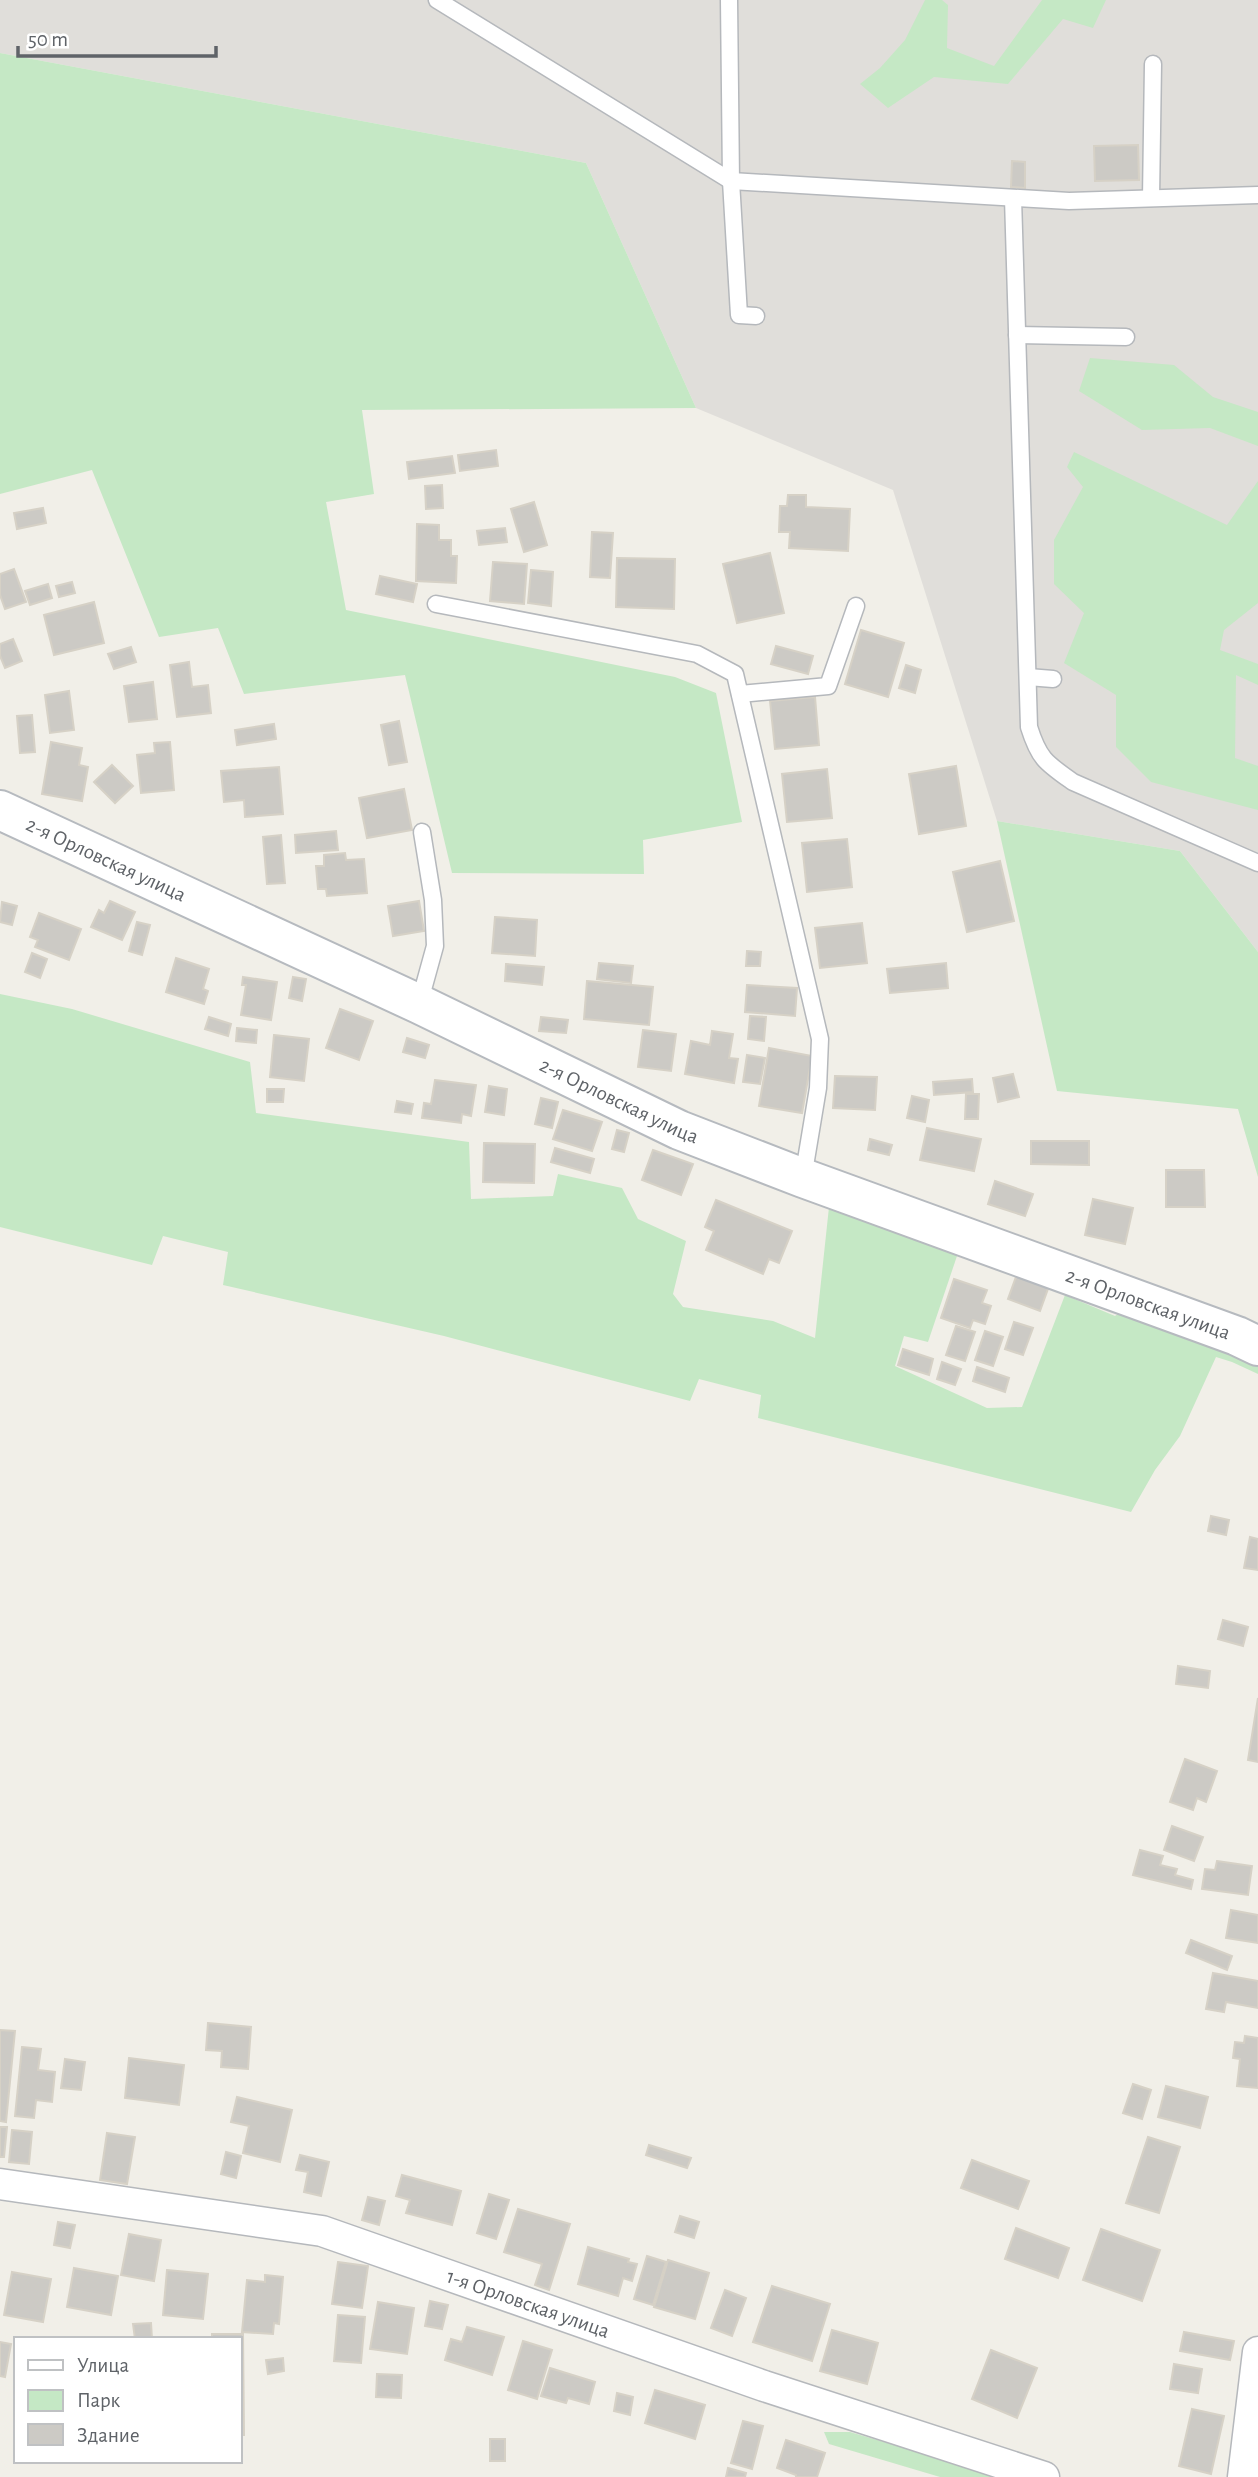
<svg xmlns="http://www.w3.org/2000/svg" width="1258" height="2477" font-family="'Alegreya Sans',sans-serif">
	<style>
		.industrial { fill: #e0deda }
		.green { fill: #c5e8c5 }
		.building { fill: #cccac5; stroke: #d6d1c6; stroke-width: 2 }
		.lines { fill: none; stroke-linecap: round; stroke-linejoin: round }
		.lane-casing { stroke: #b5b8bc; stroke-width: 19 }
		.street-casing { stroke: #b5b8bc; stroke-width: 33 }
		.secondary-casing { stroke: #b6babf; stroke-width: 42 }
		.lane { stroke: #fff; stroke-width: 16 }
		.street { stroke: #fff; stroke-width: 30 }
		.secondary { stroke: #fff; stroke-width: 38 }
		.labels { text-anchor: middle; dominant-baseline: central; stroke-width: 5; stroke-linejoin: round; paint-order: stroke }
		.street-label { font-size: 21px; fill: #5f6368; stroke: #fff }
	</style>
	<rect width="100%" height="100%" fill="#f1efe8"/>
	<polygon class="industrial" points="0,0 1258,0 1258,952 1180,851 997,821 893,490 696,408 586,163 0,53"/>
	<g class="green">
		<polygon points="925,0 942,0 948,5 947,48 994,66 1042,0 1106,0 1093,28 1063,19 1008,84 934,77 888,108 860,84 880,68 905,40"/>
		<polygon points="0,53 586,163 696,408 362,410 374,494 326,502 346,610 675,677 716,693 742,822 643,840 644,874 452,873 405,675 244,694 218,628 159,637 92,470 0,494"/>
		<polygon points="1090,358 1174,365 1213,397 1258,412 1258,446 1210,428 1142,430 1079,391"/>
		<polygon points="1074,452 1227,525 1258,481 1258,603 1224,630 1220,650 1258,664 1258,685 1236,675 1235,758 1258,766 1258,810 1151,782 1116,747 1116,695 1064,663 1084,613 1054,584 1054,540 1083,487 1067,467"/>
		<polygon points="997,821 1180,851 1258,952 1258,1177 1238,1109 1057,1091"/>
		<polygon points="0,994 72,1009 250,1062 256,1113 469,1142 471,1199 553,1196 558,1174 622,1188 638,1219 686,1241 673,1294 683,1307 773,1321 815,1338 829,1207 958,1253 928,1342 904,1336 895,1366 987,1408 1022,1407 1065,1295 1115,1316 1128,1307 1258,1357 1258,1374 1232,1362 1216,1357 1180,1436 1155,1470 1131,1512 758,1418 761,1395 699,1379 690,1401 444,1336 223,1285 228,1252 163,1236 152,1265 0,1227"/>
		<polygon points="824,2432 850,2432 1003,2477 940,2477 829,2444"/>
	</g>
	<g class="building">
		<polygon points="1138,145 1139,180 1095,181 1094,146"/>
		<polygon points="1012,161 1025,162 1025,188 1011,187"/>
		<polygon points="496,450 498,466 460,471 458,455"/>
		<polygon points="452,456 455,473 409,479 407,462"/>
		<polygon points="442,485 443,508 426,509 425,486"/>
		<polygon points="788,495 806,495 806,507 850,509 848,551 789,548 790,532 779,532 780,506 787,506"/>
		<polygon points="534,502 547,545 524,552 511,509"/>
		<polygon points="43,508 46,523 17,529 14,513"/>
		<polygon points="417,524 439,525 439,540 451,540 451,556 457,556 456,583 416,581"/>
		<polygon points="505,528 507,542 479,545 477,531"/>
		<polygon points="592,532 613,533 610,578 590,577"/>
		<polygon points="770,553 784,613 737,623 723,564"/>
		<polygon points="617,558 675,559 674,609 616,607"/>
		<polygon points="493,562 527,564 524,604 490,601"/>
		<polygon points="14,569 26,602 5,609 0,595 0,574"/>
		<polygon points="531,570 553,572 551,606 528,603"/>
		<polygon points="380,576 417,584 413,602 376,594"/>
		<polygon points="72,582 75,593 59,597 56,586"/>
		<polygon points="48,584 52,598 30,605 25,591"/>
		<polygon points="94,602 104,643 54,655 44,615"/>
		<polygon points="861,630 904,643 888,697 845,684"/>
		<polygon points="13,639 22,661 5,668 0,656 0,644"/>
		<polygon points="776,646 813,656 808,674 771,664"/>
		<polygon points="131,647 136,662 114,669 108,654"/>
		<polygon points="189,662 192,687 208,685 211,713 177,717 170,665"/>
		<polygon points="906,665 921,670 915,693 899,688"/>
		<polygon points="153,682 157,719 129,722 124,686"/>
		<polygon points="69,691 74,730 50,733 45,695"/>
		<polygon points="815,697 819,745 775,749 770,701"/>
		<polygon points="32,715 35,752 20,753 17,716"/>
		<polygon points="399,721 407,762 389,765 381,725"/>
		<polygon points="274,724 276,739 237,745 235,730"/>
		<polygon points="51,742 82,748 79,765 88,767 82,801 42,794"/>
		<polygon points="170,742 174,790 141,793 137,755 155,753 154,743"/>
		<polygon points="112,765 133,786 115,803 94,782"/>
		<polygon points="956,766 966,826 919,834 909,774"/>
		<polygon points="279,767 283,814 245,817 244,800 224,802 221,771"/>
		<polygon points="827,769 832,818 787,822 782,774"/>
		<polygon points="404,789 412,830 367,838 359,798"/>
		<polygon points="336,831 338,850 296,853 295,835"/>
		<polygon points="281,835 285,883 267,884 263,837"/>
		<polygon points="847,839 852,887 807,892 802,843"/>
		<polygon points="345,853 346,860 364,859 367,893 327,896 326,889 318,889 316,866 324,866 324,855"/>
		<polygon points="1000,861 1014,921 967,932 953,872"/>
		<polygon points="110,901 135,912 122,940 91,927 99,910 104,913"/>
		<polygon points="419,901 424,931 393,936 388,906"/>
		<polygon points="2,902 17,906 12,925 0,922"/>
		<polygon points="39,913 81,929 69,960 35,947 38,940 30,937"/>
		<polygon points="495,917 537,920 535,956 492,953"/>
		<polygon points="137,922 150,925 142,955 129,951"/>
		<polygon points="862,923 867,963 820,968 815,928"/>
		<polygon points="747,951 761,952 760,966 746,966"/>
		<polygon points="32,953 47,959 40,978 25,972"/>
		<polygon points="176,958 209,969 203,989 208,991 204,1004 166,992"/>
		<polygon points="599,963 633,966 631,983 597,979"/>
		<polygon points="946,963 948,988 890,993 887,969"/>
		<polygon points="506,964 544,967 542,985 505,981"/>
		<polygon points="243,977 277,982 271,1020 241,1015 246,985 242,985"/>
		<polygon points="293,977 306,979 302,1001 289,998"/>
		<polygon points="587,981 653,987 649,1025 584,1019"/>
		<polygon points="747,985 797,988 795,1016 745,1012"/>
		<polygon points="340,1009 373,1021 359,1060 326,1048"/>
		<polygon points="750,1016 766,1017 764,1041 748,1039"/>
		<polygon points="209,1017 231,1024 228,1036 205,1029"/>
		<polygon points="541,1017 568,1020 566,1033 539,1031"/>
		<polygon points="237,1028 257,1030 256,1043 236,1041"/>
		<polygon points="643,1030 676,1034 671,1071 638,1067"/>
		<polygon points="712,1031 733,1034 729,1058 738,1059 734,1083 685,1074 691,1041 710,1045"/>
		<polygon points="274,1035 309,1039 304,1081 270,1077"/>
		<polygon points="407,1038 429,1045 425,1058 403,1052"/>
		<polygon points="769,1048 812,1056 802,1113 759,1106"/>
		<polygon points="747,1055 765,1058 760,1084 743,1082"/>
		<polygon points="1013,1074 1019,1097 998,1102 993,1078"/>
		<polygon points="835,1076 877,1077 875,1110 833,1108"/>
		<polygon points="972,1079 973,1092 934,1095 933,1082"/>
		<polygon points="435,1080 476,1085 471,1116 462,1114 461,1123 422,1118 424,1103 431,1104"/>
		<polygon points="489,1086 507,1089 504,1115 485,1112"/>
		<polygon points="267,1089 284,1089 283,1102 267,1102"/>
		<polygon points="966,1094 979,1094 978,1119 965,1119"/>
		<polygon points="912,1096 929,1100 925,1122 907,1118"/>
		<polygon points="541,1098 558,1102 552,1128 535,1124"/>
		<polygon points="397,1101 413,1104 411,1114 395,1112"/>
		<polygon points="563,1110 602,1122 592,1151 553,1139"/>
		<polygon points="927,1128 981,1139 974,1171 920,1160"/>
		<polygon points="617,1130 629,1133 624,1152 612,1149"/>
		<polygon points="870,1139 892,1145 889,1155 868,1150"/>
		<polygon points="1031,1141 1089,1141 1089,1165 1031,1164"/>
		<polygon points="484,1143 535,1144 534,1183 483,1182"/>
		<polygon points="555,1148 594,1159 590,1173 551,1162"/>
		<polygon points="653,1150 693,1164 681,1195 642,1180"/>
		<polygon points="1166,1170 1204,1170 1205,1207 1166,1207"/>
		<polygon points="995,1181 1033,1194 1025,1216 988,1204"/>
		<polygon points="1093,1199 1133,1208 1125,1244 1085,1235"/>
		<polygon points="716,1200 792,1231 779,1263 769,1259 763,1274 706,1250 714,1231 705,1227"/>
		<polygon points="1017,1274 1049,1286 1040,1311 1008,1299"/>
		<polygon points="954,1279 987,1290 982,1303 991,1306 985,1324 973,1320 970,1328 941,1318"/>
		<polygon points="1014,1322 1033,1328 1023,1355 1005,1349"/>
		<polygon points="956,1326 975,1332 965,1361 946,1355"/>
		<polygon points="985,1331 1003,1337 993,1366 975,1360"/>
		<polygon points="903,1349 933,1359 929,1375 898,1365"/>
		<polygon points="942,1362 961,1369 955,1385 937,1379"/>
		<polygon points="977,1367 1009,1378 1005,1392 973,1381"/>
		<polygon points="1211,1516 1229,1520 1226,1535 1208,1531"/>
		<polygon points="1250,1537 1258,1539 1258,1570 1244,1568"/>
		<polygon points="1223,1620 1248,1627 1243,1646 1218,1639"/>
		<polygon points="1178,1666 1210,1671 1208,1688 1176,1684"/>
		<polygon points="1258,1698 1258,1762 1248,1760"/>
		<polygon points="1185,1759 1217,1771 1206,1802 1197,1798 1193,1810 1170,1802"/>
		<polygon points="1172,1826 1203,1837 1194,1861 1164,1850"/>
		<polygon points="1140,1850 1163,1856 1160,1865 1177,1869 1175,1875 1193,1880 1191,1889 1133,1875"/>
		<polygon points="1217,1861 1252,1866 1248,1895 1202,1889 1205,1869 1215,1870"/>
		<polygon points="1231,1910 1258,1915 1258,1943 1226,1938"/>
		<polygon points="1191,1940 1232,1956 1227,1970 1186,1953"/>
		<polygon points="1213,1973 1258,1981 1258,2008 1226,2002 1224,2012 1206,2009"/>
		<polygon points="208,2023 251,2027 248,2069 221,2067 222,2051 206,2050"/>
		<polygon points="0,2030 15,2031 6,2122 0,2121"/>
		<polygon points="1245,2036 1258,2038 1258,2088 1237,2086 1240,2059 1233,2058 1235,2042 1244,2043"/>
		<polygon points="22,2047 41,2049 38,2070 55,2072 52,2102 36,2100 34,2118 15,2116"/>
		<polygon points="129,2058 184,2065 179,2105 125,2098"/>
		<polygon points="65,2059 85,2062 81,2090 61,2088"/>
		<polygon points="1133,2084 1151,2090 1142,2119 1123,2113"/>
		<polygon points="1166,2086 1208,2097 1200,2128 1158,2117"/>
		<polygon points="237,2097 292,2110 280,2162 243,2153 249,2126 231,2122"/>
		<polygon points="0,2127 7,2127 4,2157 0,2157"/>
		<polygon points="12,2130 32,2132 29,2164 9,2162"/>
		<polygon points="107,2133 135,2137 127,2184 100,2180"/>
		<polygon points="1148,2137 1180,2147 1159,2213 1126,2203"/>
		<polygon points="649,2145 691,2158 687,2168 646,2155"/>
		<polygon points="226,2152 241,2156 236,2178 221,2174"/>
		<polygon points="300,2155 329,2162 321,2196 304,2192 308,2172 296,2170"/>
		<polygon points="972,2160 1029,2181 1018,2209 961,2188"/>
		<polygon points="402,2175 461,2191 452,2225 406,2213 410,2200 396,2196"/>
		<polygon points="489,2194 509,2200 496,2239 477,2233"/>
		<polygon points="368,2197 385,2201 379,2225 362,2220"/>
		<polygon points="518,2209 570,2224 549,2290 535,2285 542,2264 504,2252"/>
		<polygon points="680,2216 699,2222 694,2238 675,2232"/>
		<polygon points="58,2222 75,2225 70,2248 54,2245"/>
		<polygon points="1016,2228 1069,2248 1058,2278 1005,2259"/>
		<polygon points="1101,2229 1160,2250 1142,2301 1083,2280"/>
		<polygon points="129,2234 161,2240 154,2281 121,2275"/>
		<polygon points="588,2247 629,2259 628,2262 637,2264 632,2281 623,2278 618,2296 578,2284"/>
		<polygon points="647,2256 666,2262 653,2305 634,2299"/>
		<polygon points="668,2260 709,2273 695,2319 654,2307"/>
		<polygon points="338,2262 368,2266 362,2308 332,2304"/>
		<polygon points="74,2268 118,2276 111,2315 67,2307"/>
		<polygon points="167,2270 208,2274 203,2319 163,2315"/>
		<polygon points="12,2272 51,2279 43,2322 4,2315"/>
		<polygon points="265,2275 283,2277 279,2324 274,2323 273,2334 242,2332 247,2280 265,2282"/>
		<polygon points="772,2286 830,2304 812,2361 753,2342"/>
		<polygon points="725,2290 746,2298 732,2336 711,2328"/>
		<polygon points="430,2301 448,2305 442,2329 425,2326"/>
		<polygon points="378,2302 414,2308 407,2354 370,2349"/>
		<polygon points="338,2315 365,2317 361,2363 334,2361"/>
		<polygon points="151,2323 152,2339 135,2339 133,2324"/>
		<polygon points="467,2327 504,2337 492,2375 445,2360 451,2339 462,2342"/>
		<polygon points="832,2330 878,2343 867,2384 820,2371"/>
		<polygon points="1184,2332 1234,2341 1230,2360 1180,2351"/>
		<polygon points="212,2334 243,2334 244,2435 240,2435 240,2339 212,2339"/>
		<polygon points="523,2341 552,2350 537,2399 508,2390"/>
		<polygon points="0,2342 11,2344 5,2377 0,2376"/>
		<polygon points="991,2350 1037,2368 1017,2418 972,2399"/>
		<polygon points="283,2358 284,2371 268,2374 266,2360"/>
		<polygon points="1174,2364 1202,2369 1198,2393 1170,2389"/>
		<polygon points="550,2368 595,2382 589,2404 568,2398 566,2403 541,2396"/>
		<polygon points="377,2374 402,2375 401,2398 376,2397"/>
		<polygon points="655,2390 705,2405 695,2439 645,2423"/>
		<polygon points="617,2393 633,2397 630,2415 614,2411"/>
		<polygon points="1192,2409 1224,2416 1211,2474 1179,2466"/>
		<polygon points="743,2421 763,2426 752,2469 731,2463"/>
		<rect x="490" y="2439" width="15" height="22"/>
		<polygon points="786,2440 825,2453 817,2477 796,2477 796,2475 777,2468"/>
		<polygon points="728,2468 746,2473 745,2477 726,2477"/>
	</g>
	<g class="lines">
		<g class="lane-casing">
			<g id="lane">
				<polyline points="437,0 731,181 1069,201 1258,195"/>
				<polyline points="729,0 731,181 739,315 756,316"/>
				<path d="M1013 198 1029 727C1039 759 1046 763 1073 782L1258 863"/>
				<polyline points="1151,198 1153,64"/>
				<polyline points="1017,335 1126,337"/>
				<polyline points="436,604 697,654 735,674 820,1039 818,1088 803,1178"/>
				<polyline points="1028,677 1053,679"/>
				<polyline points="740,694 828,686 856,606"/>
				<polyline points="419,1004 435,946 433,900 422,832"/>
			</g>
		</g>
		<g class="street-casing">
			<g id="street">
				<path id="s1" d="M0 2184 322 2231 764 2386 1044 2477"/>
				<polyline points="1243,2477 1258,2352"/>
			</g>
		</g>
		<g class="secondary-casing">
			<g id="secondary">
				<path id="s2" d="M0 810 419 1004 679 1130 803 1178 1237 1336 1258 1346"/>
			</g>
		</g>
		<use href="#lane" class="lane"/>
		<use href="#street" class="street"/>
		<use href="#secondary" class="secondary"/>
	</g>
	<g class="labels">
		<g class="street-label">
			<text stroke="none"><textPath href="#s2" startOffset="117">2-я Орловская улица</textPath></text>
			<text stroke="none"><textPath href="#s2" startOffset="684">2-я Орловская улица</textPath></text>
			<text stroke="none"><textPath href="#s2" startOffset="1251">2-я Орловская улица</textPath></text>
			<text stroke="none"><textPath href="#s1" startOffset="544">1-я Орловская улица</textPath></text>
		</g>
	</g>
	<rect x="14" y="2337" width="228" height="126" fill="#ffffff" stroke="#bfc1c3" stroke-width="2"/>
	<rect x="28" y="2360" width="35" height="10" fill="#ffffff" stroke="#bfc1c3" stroke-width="2"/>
	<text x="77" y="2372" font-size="21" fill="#5f6368">Улица</text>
	<rect x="28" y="2390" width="35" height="21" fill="#c5e8c5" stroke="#bfc1c3" stroke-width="2"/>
	<text x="77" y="2407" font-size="21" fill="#5f6368">Парк</text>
	<rect x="28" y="2424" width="35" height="21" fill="#cccac5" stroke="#bfc1c3" stroke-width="2"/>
	<text x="77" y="2442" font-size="21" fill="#5f6368">Здание</text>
	<path d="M18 46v10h198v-10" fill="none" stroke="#5f6368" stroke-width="3.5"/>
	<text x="28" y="46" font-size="21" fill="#5f6368" stroke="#ffffff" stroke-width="5" paint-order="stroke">50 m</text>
</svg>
